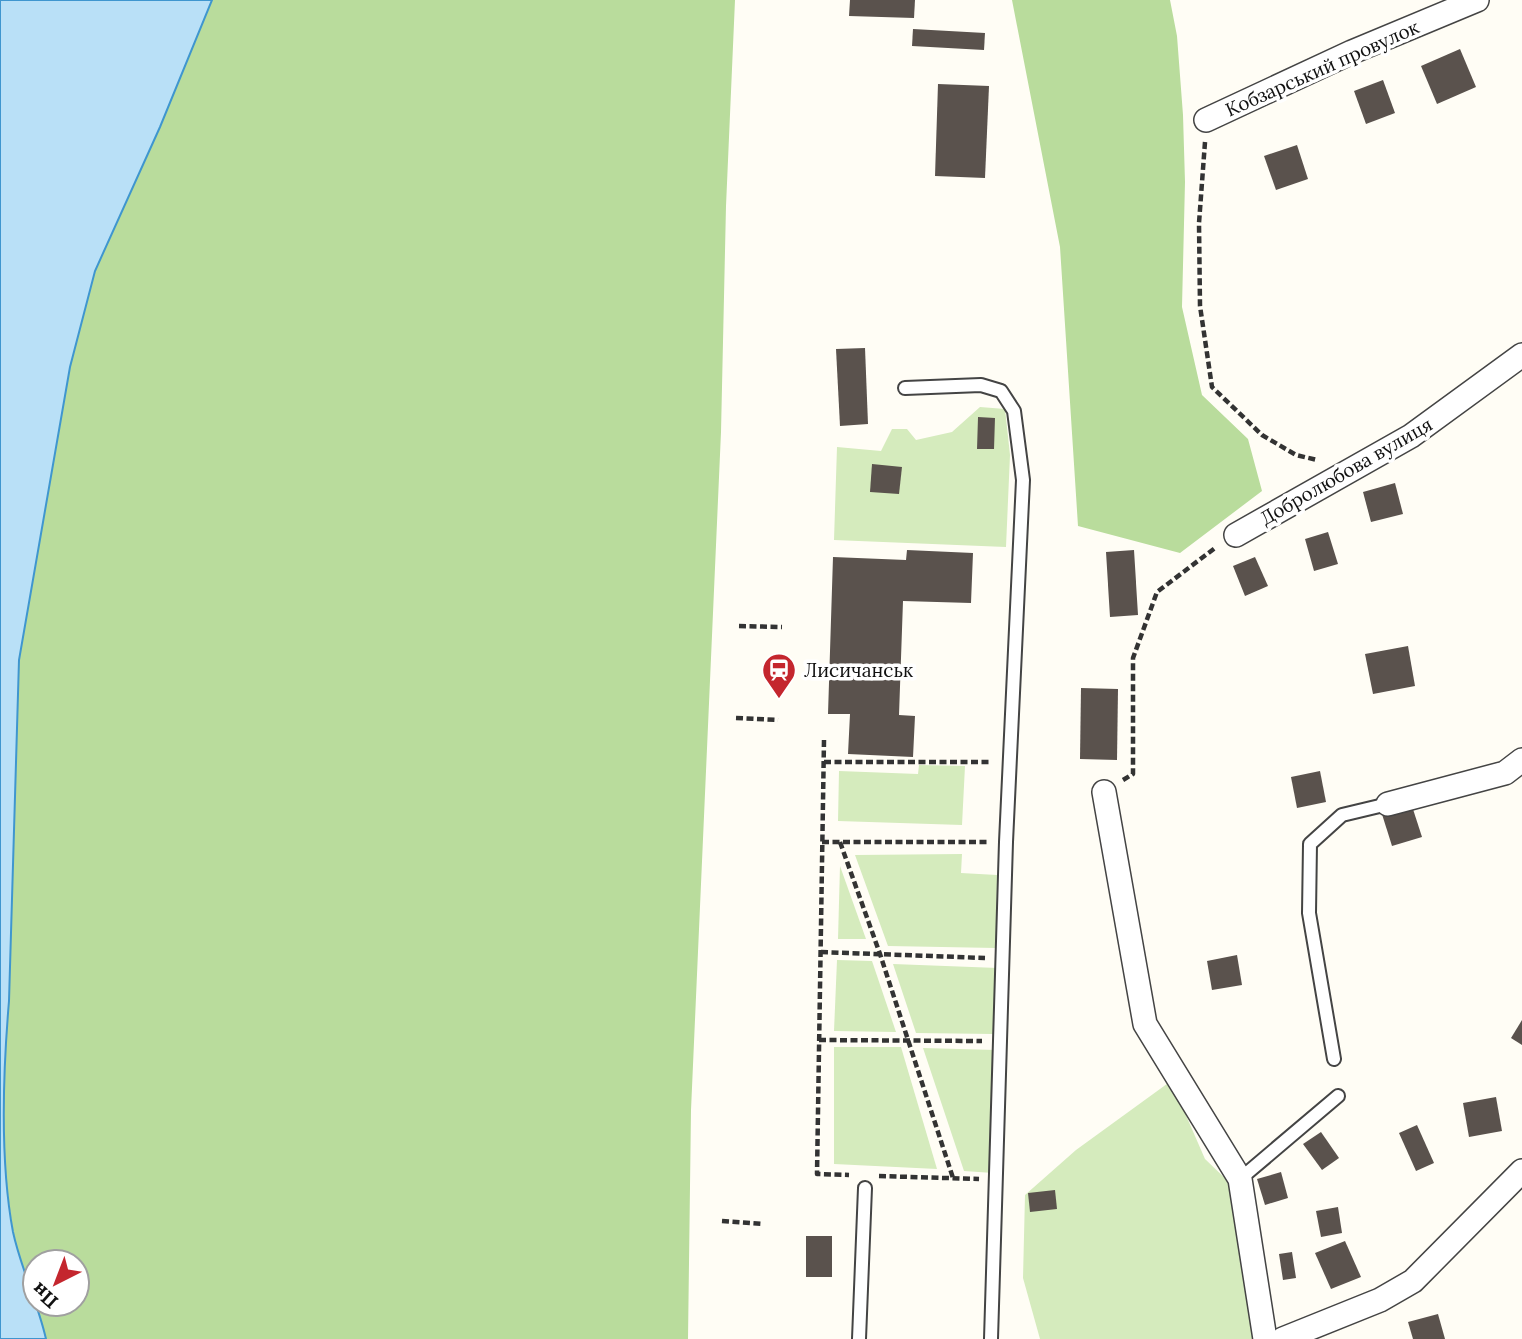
<svg xmlns="http://www.w3.org/2000/svg" width="1522" height="1339" font-family="Lora,serif">
	<style>
		.green { fill: #d5ebbd }
		.forest { fill: #b9dc9c }
		.water { fill: #b9e0f7; stroke: #3f96cf; stroke-width: 2 }
		.building { fill: #5a524d }
		.lines { fill: none; stroke-linecap: round; stroke-linejoin: round }
		.service-casing { stroke: #444; stroke-width: 16 }
		.minor-casing { stroke: #444; stroke-width: 26 }
		.path { stroke: #333; stroke-width: 4.5; stroke-dasharray: 7 3.5; stroke-linecap: butt }
		.service { stroke: #fff; stroke-width: 12 }
		.minor { stroke: #fff; stroke-width: 23 }
		.labels { text-anchor: middle; dominant-baseline: central; stroke-width: 7; stroke-linejoin: round; paint-order: stroke }
		.street-label { font-size: 19px; fill: #111; stroke: #fff }
		.poi-label { font-size: 19px; fill: #111; stroke: #fff; text-anchor: start }
	</style>
	<rect width="100%" height="100%" fill="#fffdf5"/>
	<g class="green">
		<polygon points="980,407 1005,409 1010,455 1006,547 834,540 837,447 881,451 892,429 907,429 916,440 952,432"/>
		<polygon points="919,765 965,766 962,825 838,821 839,771 918,774"/>
		<polygon points="962,854 961,873 997,875 996,948 888,946 855,855"/>
		<polygon points="840,866 866,939 838,939"/>
		<polygon points="837,960 872,961 896,1032 834,1031"/>
		<polygon points="893,964 998,968 993,1034 916,1033"/>
		<polygon points="834,1047 901,1047 937,1169 834,1164"/>
		<polygon points="923,1048 996,1050 993,1173 964,1171"/>
		<polygon points="1171,1081 1205,1159 1232,1185 1253,1339 1040,1339 1023,1278 1025,1195 1076,1150"/>
	</g>
	<g class="forest">
		<path d="M212 0H735L726 206 721 432 691 1110 688 1339H46L36 1304H77V1262H35V1301C28 1278 17 1253 13 1230 0 1154 3 1076 9 1001L19 660 70 367 95 271 160 127Z"/>
		<polygon points="1012,0 1170,0 1177,36 1183,115 1185,182 1182,307 1202,395 1248,439 1262,491 1180,553 1078,526 1060,247"/>
	</g>
	<path class="water" d="M0 0H212L160 127 95 271 70 367 19 660 9 1001C3 1072 0 1162 13 1232 21 1269 38 1303 46 1339H0Z"/>
	<g class="building">
		<polygon points="850,0 915,0 914,18 849,16"/>
		<polygon points="913,29 985,33 984,50 912,46"/>
		<polygon points="1460,49 1476,87 1437,104 1421,66"/>
		<polygon points="1383,80 1395,113 1366,124 1354,91"/>
		<polygon points="938,84 989,86 985,178 935,176"/>
		<polygon points="1297,145 1308,179 1276,190 1264,156"/>
		<polygon points="865,348 868,424 840,426 836,349"/>
		<polygon points="978,417 995,418 994,449 977,449"/>
		<polygon points="872,464 902,467 899,494 870,492"/>
		<polygon points="1395,483 1403,514 1371,522 1363,492"/>
		<polygon points="1328,532 1338,564 1314,571 1305,539"/>
		<polygon points="907,550 973,553 971,603 903,601 899,715 915,716 913,757 848,754 850,714 828,714 833,557 906,560"/>
		<polygon points="1134,550 1138,615 1110,617 1106,552"/>
		<polygon points="1255,557 1268,586 1245,596 1233,566"/>
		<polygon points="1408,646 1415,686 1373,694 1365,654"/>
		<polygon points="1081,688 1118,689 1117,760 1080,759"/>
		<polygon points="1320,771 1326,802 1297,808 1291,777"/>
		<polygon points="1411,803 1422,837 1392,846 1381,811"/>
		<polygon points="1237,955 1242,985 1212,990 1207,961"/>
		<polygon points="1522,1020 1522,1045 1511,1038"/>
		<polygon points="1496,1097 1502,1131 1469,1137 1463,1103"/>
		<polygon points="1417,1125 1434,1163 1416,1171 1399,1133"/>
		<polygon points="1321,1132 1339,1158 1322,1170 1303,1144"/>
		<polygon points="1281,1172 1288,1198 1265,1205 1257,1179"/>
		<polygon points="1055,1190 1057,1209 1030,1212 1028,1193"/>
		<polygon points="1338,1207 1342,1233 1321,1237 1316,1211"/>
		<rect x="806" y="1236" width="26" height="41"/>
		<polygon points="1345,1241 1361,1277 1331,1289 1315,1253"/>
		<polygon points="1292,1252 1296,1278 1283,1280 1279,1254"/>
		<polygon points="1438,1314 1445,1339 1413,1339 1408,1322"/>
	</g>
	<g class="lines">
		<g class="service-casing">
			<g id="service">
				<polyline points="905,388 981,385 1001,391 1014,411 1023,480 1006,842 991,1339"/>
				<polyline points="1334,1059 1309,913 1310,844 1342,815 1388,804"/>
				<polyline points="1240,1179 1338,1096"/>
				<polyline points="859,1339 865,1188"/>
			</g>
		</g>
		<g class="minor-casing">
			<g id="minor">
				<polyline points="1206,120 1352,52 1477,0"/>
				<polyline points="1236,535 1411,436 1522,355"/>
				<polyline points="1104,792 1145,1024 1240,1179 1265,1339"/>
				<polyline points="1388,804 1505,773 1522,760"/>
				<polyline points="1283,1339 1380,1300 1413,1281 1522,1171"/>
			</g>
		</g>
		<g class="path">
			<polyline points="1205,142 1199,223 1200,306 1212,387 1262,435 1296,455 1317,460"/>
			<polyline points="739,626 782,627"/>
			<polyline points="736,718 778,720"/>
			<polyline points="824,740 817,1174 849,1175"/>
			<polyline points="824,762 989,762"/>
			<polyline points="1123,780 1133,774 1133,658 1157,592 1215,548"/>
			<polyline points="822,842 988,842"/>
			<polyline points="840,842 880,954 953,1178"/>
			<polyline points="821,952 985,958"/>
			<polyline points="819,1040 982,1041"/>
			<polyline points="879,1176 979,1179"/>
			<polyline points="722,1221 763,1224"/>
		</g>
		<use href="#service" class="service"/>
		<use href="#minor" class="minor"/>
	</g>
	<defs>
		<g id="station-pin" transform="scale(1.75)"><path d="M0 17L-7.5 6A9.5 9.5 0 1 1 7.5 6Z" fill="#c4262e" stroke="#fff"/><path d="M-3-6H3Q5-6 5-4V2Q5 4 3 4L4.5 6H3L1.5 4h-3L-3 6H-4.5L-3 4Q-5 4-5 2V-4Q-5-6-3-6ZM-3.5-4v3h7v-3ZM-3.5 1v1.5H-2V1ZM2 1v1.5H3.5V1Z" fill="#fff"/></g>
	</defs>
	<g fill-rule="evenodd">
		<use href="#station-pin" x="779" y="670"/>
	</g>
	<g class="labels">
		<g class="street-label">
			<text transform="translate(1322 68) rotate(-24)">Кобзарський провулок</text>
			<text transform="translate(1346 471) rotate(-30)">Добролюбова вулиця</text>
		</g>
		<g class="poi-label">
			<text x="804" y="670">Лисичанськ</text>
		</g>
	</g>
	<g transform="translate(56 1283) rotate(222)"><circle r="33" fill="#ffffff" stroke="#a0a0a0" stroke-width="2"/>
	<path d="M0-5L12 26L0 18L-12 26Z" fill="#c4262e"/>
	<text y="-10" font-size="19" font-weight="bold" text-anchor="middle" fill="#111111">Пн</text>
	</g>
</svg>
